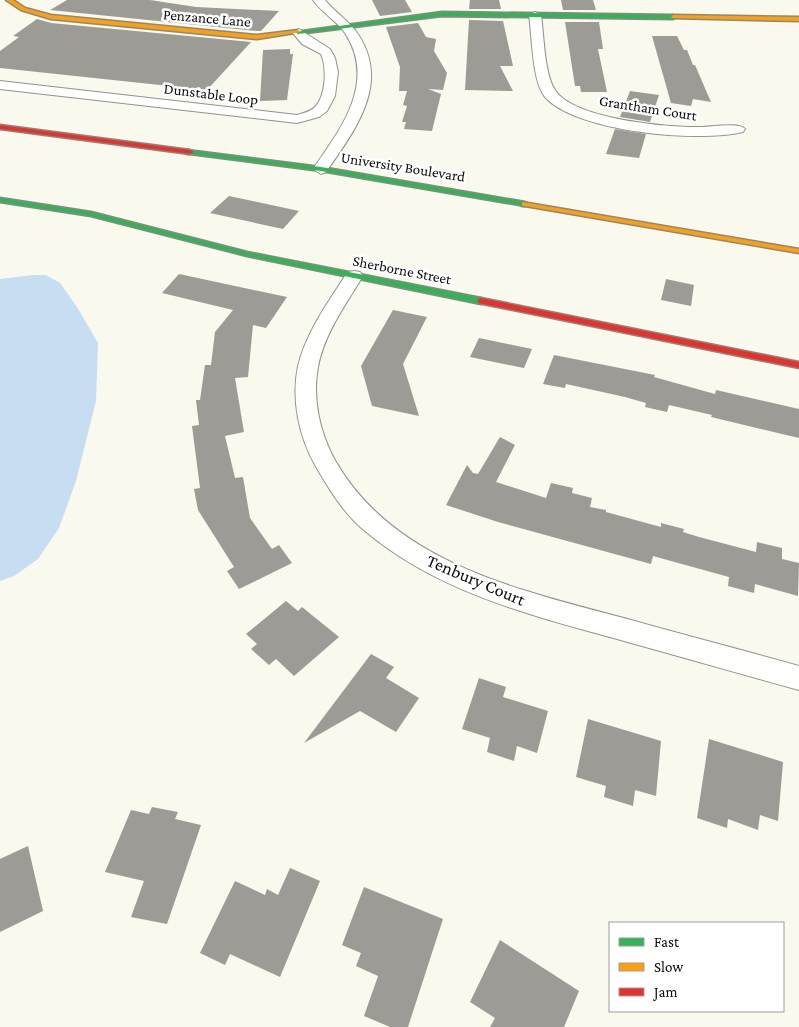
<svg xmlns="http://www.w3.org/2000/svg" width="799" height="1027" font-family="'Crimson Pro',serif">
	<style>
		.water { fill: #c6ddf2 }
		.building { fill: #9c9b95 }
		.lines { fill: none; stroke-linecap: round; stroke-linejoin: round }
		.street-casing { stroke: #92928d; stroke-width: 2 }
		.fast-casing { stroke: #898984; stroke-width: 3 }
		.slow-casing { stroke: #898984; stroke-width: 3 }
		.jam-casing { stroke: #898984; stroke-width: 3 }
		.street { fill: #fefefc; fill-rule: evenodd }
		.fast { fill: #30b455; fill-rule: evenodd }
		.slow { fill: #ff9f0a; fill-rule: evenodd }
		.jam { fill: #e5322d; fill-rule: evenodd }
		.labels { text-anchor: middle; dominant-baseline: central; stroke-width: 5; stroke-linejoin: round; paint-order: stroke }
		.far-street-label { font-size: 15px; fill: #0b0b0b; stroke: #fff }
		.street-label { font-size: 18px; fill: #0b0b0b; stroke: #fff }
	</style>
	<rect width="100%" height="100%" fill="#f9f9ee"/>
	<polygon class="water" points="33,275 46,275 60,283 77,307 98,343 96,401 76,481 59,528 38,559 14,576 0,581 0,279"/>
	<g class="building">
		<polygon points="67,0 150,0 196,7 279,11 261,31 257,31 50,10"/>
		<polygon points="372,0 405,0 412,12 380,16"/>
		<polygon points="470,0 499,0 501,9 469,9"/>
		<polygon points="561,0 593,0 596,10 563,10"/>
		<polygon points="37,19 51,23 251,42 207,90 0,68 0,51 19,37 13,36"/>
		<polygon points="469,20 503,21 513,66 500,66 513,91 465,90"/>
		<polygon points="565,22 599,22 603,49 598,49 607,92 581,92 580,86 575,86"/>
		<polygon points="418,23 426,37 436,39 434,51 447,73 443,90 428,89 441,94 432,131 404,129 406,122 402,122 407,106 403,105 407,91 399,91 400,67 386,27"/>
		<polygon points="652,36 677,36 684,50 687,50 693,65 695,65 711,102 693,99 691,106 671,103"/>
		<polygon points="290,49 290,54 293,54 287,100 260,101 263,50"/>
		<polygon points="630,91 659,95 650,122 620,117"/>
		<polygon points="615,129 646,134 639,158 606,154"/>
		<polygon points="229,196 299,211 283,229 210,213"/>
		<polygon points="179,274 287,297 266,328 253,325 248,377 235,378 244,432 225,436 235,478 243,477 250,518 272,549 279,545 292,563 239,589 227,571 234,567 198,510 194,489 200,488 192,426 199,425 196,400 200,400 205,365 211,365 215,332 233,310 162,293"/>
		<polygon points="666,279 694,285 691,306 661,300"/>
		<polygon points="393,310 427,317 403,364 419,416 372,406 361,366"/>
		<polygon points="479,338 532,349 524,368 470,357"/>
		<polygon points="554,355 655,375 654,377 715,394 716,390 799,409 799,438 711,417 712,415 669,405 667,412 645,407 646,403 625,397 566,384 565,388 543,384"/>
		<polygon points="500,437 515,445 496,482 546,498 551,483 573,488 572,493 592,498 590,507 606,510 606,512 661,527 661,523 684,529 683,532 699,537 756,552 757,542 782,548 782,559 799,563 798,596 755,584 754,593 728,586 729,577 653,556 651,564 498,522 446,505 467,465 473,473 478,474"/>
		<polygon points="286,601 298,611 302,607 339,637 294,676 276,659 269,665 251,649 257,644 246,634"/>
		<polygon points="371,654 394,667 386,678 419,698 396,732 360,711 304,743"/>
		<polygon points="479,678 506,687 503,697 548,711 537,753 517,746 514,761 487,752 490,738 462,729"/>
		<polygon points="588,719 661,741 656,796 635,790 633,806 604,797 606,786 576,777"/>
		<polygon points="709,739 783,762 778,821 760,815 758,830 728,819 727,828 697,818"/>
		<polygon points="152,807 178,812 175,819 201,825 167,924 131,917 144,881 105,872 131,810 149,814"/>
		<polygon points="28,846 43,911 0,932 0,859"/>
		<polygon points="290,868 320,881 280,977 230,954 225,965 200,953 235,881 265,895 267,889 278,895"/>
		<polygon points="364,887 443,919 408,1027 390,1027 364,1016 378,976 356,966 361,953 342,945"/>
		<polygon points="500,940 579,991 564,1027 490,1027 495,1018 470,1002"/>
	</g>
	<g class="lines">
		<g class="street-casing">
			<g id="street">
				<path d="M313 0H325C334 11 346 19 355 30 393 81 356 129 326 172L321 174 313 169C341 129 377 82 345 33 337 21 322 13 313 0Z"/>
				<path d="M535 12 541 15C544 35 544 73 555 90 573 119 669 128 701 127 711 127 740 122 745 129L743 132C699 143 576 132 545 97 532 82 532 35 529 15Z"/>
				<path d="M299 29 330 49 335 58 338 72 335 96 327 111 319 117 297 123 0 89V81L297 115C303 113 310 112 315 107 326 96 327 68 321 54L302 44 293 33Z"/>
				<path d="M354 271 360 272 363 276C346 304 324 334 318 367 312 399 320 434 336 462 396 565 524 591 631 620 687 636 743 650 799 666V690C738 673 677 656 617 639 529 615 436 591 365 531 343 513 329 489 315 465 299 436 291 400 298 366 306 333 327 304 345 276L348 272Z"/>
			</g>
		</g>
		<g class="fast-casing">
			<g id="fast">
				<polygon points="442,12 673,15 676,17 673,19 442,16 298,34 295,32"/>
				<polygon points="187,150 321,167 525,202 529,204 525,206 321,171 190,154 187,154"/>
				<polygon points="0,198 91,212 247,252 481,298 485,301 481,304 247,256 91,216 0,202"/>
			</g>
		</g>
		<g class="slow-casing">
			<g id="slow">
				<polygon points="6,0 13,0 25,8 51,15 257,35 298,30 301,32 257,39 51,19 21,10"/>
				<polygon points="673,15 799,17 799,21 671,18"/>
				<polygon points="522,202 799,249 799,253 525,206 522,206"/>
			</g>
		</g>
		<g class="jam-casing">
			<g id="jam">
				<polygon points="0,125 190,150 194,152 190,154 0,129"/>
				<polygon points="481,298 799,362 799,368 478,303 478,299"/>
			</g>
		</g>
		<use href="#street" class="street"/>
		<use href="#fast" class="fast"/>
		<use href="#slow" class="slow"/>
		<use href="#jam" class="jam"/>
	</g>
	<g class="labels">
		<g class="far-street-label">
			<text transform="translate(207 18) rotate(5)">Penzance Lane</text>
			<text transform="translate(211 94) rotate(7)">Dunstable Loop</text>
			<text transform="translate(648 108) rotate(9)">Grantham Court</text>
			<text transform="translate(403 167) rotate(9)">University Boulevard</text>
			<text transform="translate(402 270) rotate(11)">Sherborne Street</text>
		</g>
		<g class="street-label">
			<text transform="translate(476 580) rotate(23)">Tenbury Court</text>
		</g>
	</g>
	<rect x="609" y="922" width="175" height="90" fill="#ffffff" stroke="#9d9d9d"/>
	<rect x="619" y="938" width="25" height="8" fill="#30b455" stroke="#9d9d9d"/>
	<text x="654" y="947" font-size="15" fill="#0b0b0b">Fast</text>
	<rect x="619" y="963" width="25" height="8" fill="#ff9f0a" stroke="#9d9d9d"/>
	<text x="654" y="972" font-size="15" fill="#0b0b0b">Slow</text>
	<rect x="619" y="988" width="25" height="8" fill="#e5322d" stroke="#9d9d9d"/>
	<text x="654" y="997" font-size="15" fill="#0b0b0b">Jam</text>
</svg>
